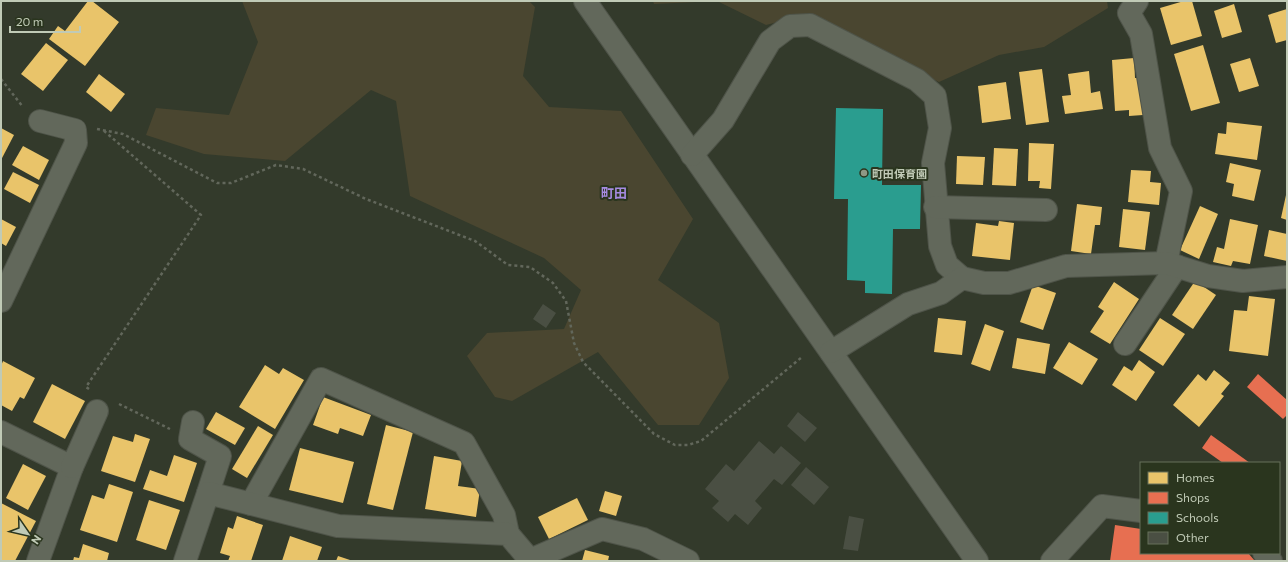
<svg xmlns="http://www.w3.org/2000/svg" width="1288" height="562" font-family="Commissioner,'Noto Sans JP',sans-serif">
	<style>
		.green { fill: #4a4630 }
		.homes { fill: #e9c46a }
		.shops { fill: #e76f51 }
		.schools { fill: #2a9d8f }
		.building { fill: #4a4f43 }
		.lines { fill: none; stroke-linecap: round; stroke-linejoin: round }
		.minor-casing { stroke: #4f5449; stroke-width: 24 }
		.path { stroke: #62675b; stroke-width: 2.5; stroke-dasharray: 3 3; stroke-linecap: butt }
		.minor { stroke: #62685b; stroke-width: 22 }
		.poi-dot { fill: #8f9885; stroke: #2a351e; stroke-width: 1.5 }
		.labels { text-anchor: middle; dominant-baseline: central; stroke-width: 4; stroke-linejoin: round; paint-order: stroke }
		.poi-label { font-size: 11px; font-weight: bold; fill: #c0cab6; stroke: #2a351e; text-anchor: start }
		.quarter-label { font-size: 13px; font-weight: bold; fill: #a68be1; stroke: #2a351e }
	</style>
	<rect width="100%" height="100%" fill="#333a2b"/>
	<g class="green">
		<polygon points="242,1 529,1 535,7 523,76 549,107 621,111 693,219 658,280 719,323 729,378 699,425 658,425 598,352 512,401 495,397 467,356 487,333 564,329 581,290 544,258 410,196 396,101 371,90 285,161 204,154 146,135 156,108 229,115 258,42"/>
		<polygon points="653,1 1107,1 1108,8 1044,47 999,55 939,82 801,16 766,25 717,1 654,4"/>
	</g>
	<g class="homes">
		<polygon points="88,1 92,1 119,22 85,66 49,39 58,26 65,31"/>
		<polygon points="1184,1 1192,1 1202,36 1171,45 1160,8"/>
		<polygon points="1234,4 1242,32 1222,38 1214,11"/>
		<polygon points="1287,9 1287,40 1276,43 1268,15"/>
		<polygon points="46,43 68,60 43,91 21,74"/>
		<polygon points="1203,45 1220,103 1191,111 1174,54"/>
		<polygon points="1134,58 1135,78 1141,78 1143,115 1129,116 1129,110 1115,111 1112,60"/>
		<polygon points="1250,58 1259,86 1239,92 1230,64"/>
		<polygon points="1042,69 1049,122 1026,125 1019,72"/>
		<polygon points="1089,71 1091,93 1100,91 1103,109 1065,114 1062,96 1071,95 1068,74"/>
		<polygon points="99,74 125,94 111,112 86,92"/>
		<polygon points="1006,82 1011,119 982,123 978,86"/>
		<polygon points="1227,122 1262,126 1257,160 1215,154 1218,133 1226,134"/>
		<polygon points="1,128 14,135 1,160"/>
		<polygon points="1029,143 1054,144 1051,189 1039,188 1040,181 1028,181"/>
		<polygon points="23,146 49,160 39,180 12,165"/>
		<polygon points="994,148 1018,149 1016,186 992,185"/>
		<polygon points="957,156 985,157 983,185 956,184"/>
		<polygon points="1230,163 1261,170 1254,201 1232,196 1234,184 1226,182"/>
		<polygon points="1131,170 1151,171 1150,182 1161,183 1159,205 1128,202"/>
		<polygon points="13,172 39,185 30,203 4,189"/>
		<polygon points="1286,195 1287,195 1287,220 1281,218"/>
		<polygon points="1077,204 1102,207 1100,225 1095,225 1091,254 1071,251"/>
		<polygon points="1200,206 1218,214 1199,259 1180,250"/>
		<polygon points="1123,209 1150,212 1145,250 1119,247"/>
		<polygon points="1,219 16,227 6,246 1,243"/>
		<polygon points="1230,219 1258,225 1250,264 1233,261 1231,266 1213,262 1217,247 1224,249"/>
		<polygon points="999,221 1014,223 1010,260 972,256 976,223 998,226"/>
		<polygon points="1269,230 1287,234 1287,261 1264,256"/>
		<polygon points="1195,281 1216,295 1193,329 1172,315"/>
		<polygon points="1114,282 1139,299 1110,344 1090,332 1104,311 1098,307"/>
		<polygon points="1033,285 1056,293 1043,330 1020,322"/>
		<polygon points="1249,296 1275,299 1268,356 1229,351 1234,310 1247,311"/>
		<polygon points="938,318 966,321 962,355 934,352"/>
		<polygon points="1160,318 1185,334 1163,366 1139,350"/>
		<polygon points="985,324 1004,331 990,371 971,364"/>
		<polygon points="1017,338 1050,344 1045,374 1012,368"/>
		<polygon points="1069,342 1098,359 1082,385 1053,368"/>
		<polygon points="1139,360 1155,372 1136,401 1112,385 1124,366 1132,371"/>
		<polygon points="3,361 35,378 24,399 20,397 12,411 1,405 1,366"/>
		<polygon points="265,365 279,374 283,368 304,380 275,429 239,407"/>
		<polygon points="1214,370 1230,383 1221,394 1224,396 1199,427 1173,405 1198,374 1206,381"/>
		<polygon points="52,384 85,401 65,439 33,422"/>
		<polygon points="323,397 371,415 363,436 340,428 338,434 313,425"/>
		<polygon points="216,412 245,428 235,445 206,429"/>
		<polygon points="386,425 413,432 393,510 367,504"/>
		<polygon points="258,426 273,435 247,478 232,469"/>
		<polygon points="135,434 150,439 135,482 101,471 113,436 133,442"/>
		<polygon points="300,448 354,462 343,503 289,490"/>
		<polygon points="174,455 197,463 184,502 143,489 150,470 167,476"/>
		<polygon points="434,456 462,461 458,486 480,489 476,517 425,509"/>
		<polygon points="23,464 46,476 28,510 6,498"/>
		<polygon points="109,484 133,492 117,542 80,530 92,495 104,499"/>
		<polygon points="605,491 622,496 616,516 599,511"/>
		<polygon points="577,498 588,520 549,539 538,517"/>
		<polygon points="149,500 180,510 166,550 136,540"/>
		<polygon points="1,503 36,521 15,561 1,561"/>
		<polygon points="237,516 263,525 251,561 228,561 230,556 220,553 228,527 233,529"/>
		<polygon points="290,536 322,547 317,561 282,561"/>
		<polygon points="83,544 109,553 107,561 73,561 74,557 79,558"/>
		<polygon points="585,550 609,556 608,561 582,561"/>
		<polygon points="338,556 353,561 336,561"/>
	</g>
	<g class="shops">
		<polygon points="1258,374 1287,400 1287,415 1283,419 1247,387"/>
		<polygon points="1211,435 1250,463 1223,463 1202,448"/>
		<polygon points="1115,525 1141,529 1141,553 1248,553 1255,561 1110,561"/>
	</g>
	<polygon class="schools" points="836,108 883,109 882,185 921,185 920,229 893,229 892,294 865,293 865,281 847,280 848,199 834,199"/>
	<g class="building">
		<polygon points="543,304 556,313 546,328 533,319"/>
		<polygon points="798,412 817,428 805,442 787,426"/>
		<polygon points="759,441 774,454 781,446 801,463 782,485 774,479 755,501 762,508 748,525 735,514 728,522 712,508 719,501 705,489 726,464 734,471"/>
		<polygon points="806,467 829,487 814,505 791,485"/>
		<polygon points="849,516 864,519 858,551 843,549"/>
	</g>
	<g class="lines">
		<g class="minor-casing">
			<g id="minor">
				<polyline points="585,1 977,561"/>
				<polyline points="1137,1 1129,13 1141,34 1160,148 1181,191 1166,263"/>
				<polyline points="692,155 723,120 770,41 790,26 810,25 917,80 935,96 940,128 933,163 940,246 947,265 962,278"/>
				<polyline points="935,207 1046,210"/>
				<polyline points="1,301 76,143 75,130 40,121"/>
				<polyline points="1125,344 1177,266"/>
				<polyline points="831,352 908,304 941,293 962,278 984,283 1009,283 1066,266 1166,263 1208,276 1243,281 1287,277"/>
				<polyline points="193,422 190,439 220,456 208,493"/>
				<polyline points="1,432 72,467 38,561"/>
				<polyline points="72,467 97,411"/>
				<polyline points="251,504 321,379 464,443 504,515 508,534"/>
				<polyline points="1264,553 1271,561"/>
				<polyline points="185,561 208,493 338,526 508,534 530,560 602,529 643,539 688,561"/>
				<polyline points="1052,561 1102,506 1141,511"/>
			</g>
		</g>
		<g class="path">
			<polyline points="1,79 23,107"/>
			<polyline points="97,129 123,134 217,183 231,183 276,165 303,169 366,199 475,241 508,265 530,267 553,283 566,301 574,343 583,362 654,434 675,445 688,445 701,441 802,357"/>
			<polyline points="89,389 86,387 201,215 103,130"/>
			<polyline points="119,404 170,429"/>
		</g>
		<use href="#minor" class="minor"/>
	</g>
	<circle class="poi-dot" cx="864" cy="173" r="4"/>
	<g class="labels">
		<g class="poi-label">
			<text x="872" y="173">町田保育園</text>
		</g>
		<g class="quarter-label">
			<text x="614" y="193">町田</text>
		</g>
	</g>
	<rect width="1288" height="562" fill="none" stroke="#c0cab6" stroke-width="4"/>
	<rect x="1140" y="462" width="140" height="92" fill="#2a351e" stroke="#66715b"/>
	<rect x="1148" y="472" width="20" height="12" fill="#e9c46a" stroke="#66715b"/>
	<text x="1176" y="482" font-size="12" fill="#c0cab6">Homes</text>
	<rect x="1148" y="492" width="20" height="12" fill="#e76f51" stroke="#66715b"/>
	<text x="1176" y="502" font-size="12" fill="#c0cab6">Shops</text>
	<rect x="1148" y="512" width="20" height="12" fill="#2a9d8f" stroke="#66715b"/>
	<text x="1176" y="522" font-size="12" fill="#c0cab6">Schools</text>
	<rect x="1148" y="532" width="20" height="12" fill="#4a4f43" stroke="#66715b"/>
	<text x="1176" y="542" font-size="12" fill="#c0cab6">Other</text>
	<g transform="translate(28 534) rotate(124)" stroke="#2a351e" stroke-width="3" paint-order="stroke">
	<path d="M0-3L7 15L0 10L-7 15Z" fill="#c0cab6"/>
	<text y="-6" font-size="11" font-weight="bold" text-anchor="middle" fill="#c0cab6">N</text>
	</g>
	<path d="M10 26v6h70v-6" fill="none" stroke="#c0cab6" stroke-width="2"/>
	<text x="16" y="26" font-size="12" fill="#c0cab6" stroke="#2a351e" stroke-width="3" paint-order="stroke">20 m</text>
</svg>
